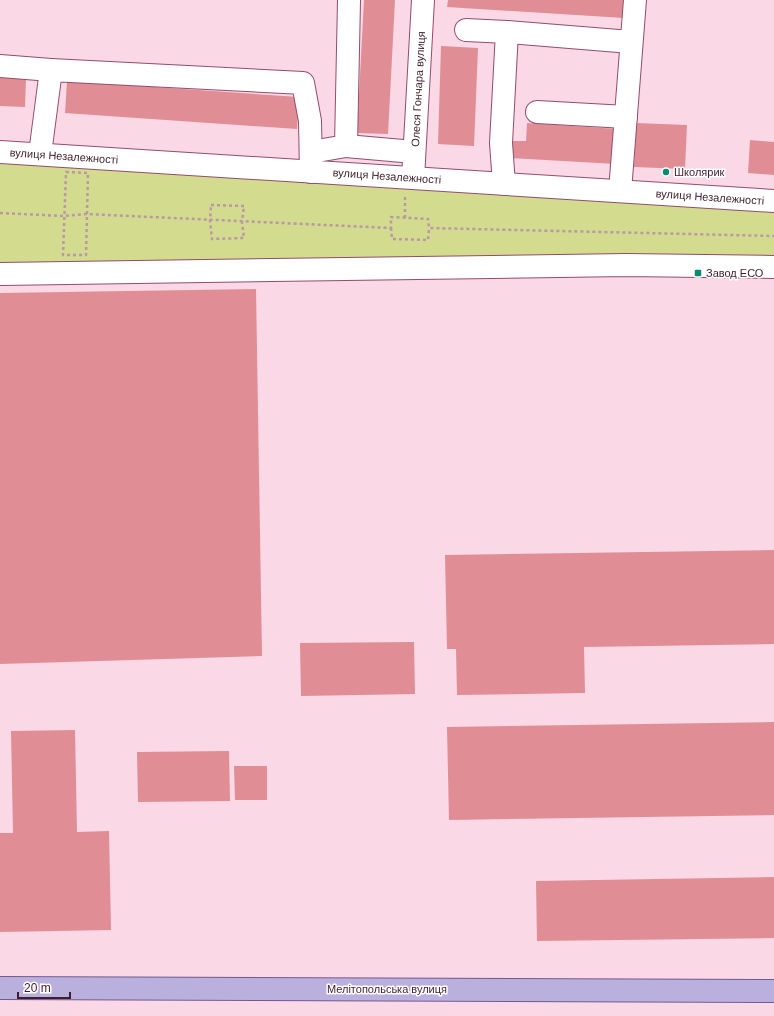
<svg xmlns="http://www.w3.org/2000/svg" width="774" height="1016" font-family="Arial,sans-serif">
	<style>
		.green { fill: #d3db8e }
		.building { fill: #e18d96 }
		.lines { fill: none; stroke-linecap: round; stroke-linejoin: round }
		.minor-casing { stroke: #944c6c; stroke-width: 24 }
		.major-casing { stroke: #705a91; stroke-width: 24 }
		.path { stroke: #b999a6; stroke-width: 2.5; stroke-dasharray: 3 3; stroke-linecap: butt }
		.minor { stroke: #fff; stroke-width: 22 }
		.major { stroke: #bab0de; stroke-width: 22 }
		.poi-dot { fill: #068b71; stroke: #fff; stroke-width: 1.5 }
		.labels { text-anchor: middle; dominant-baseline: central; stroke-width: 3; stroke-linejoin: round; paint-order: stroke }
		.street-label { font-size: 11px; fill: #3d1e2c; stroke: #fff }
		.poi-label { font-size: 11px; fill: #3d1e2c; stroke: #fff; text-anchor: start }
	</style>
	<rect width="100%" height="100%" fill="#fad8e5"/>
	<polygon class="green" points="0,161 774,210 774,259 0,264"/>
	<g class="building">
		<polygon points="364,0 395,0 388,134 357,133"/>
		<polygon points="448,0 625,0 624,18 447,7"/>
		<polygon points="441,46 478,48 474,146 438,144"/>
		<polygon points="0,77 26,79 25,107 0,106"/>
		<polygon points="67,81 299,97 297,129 65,113"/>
		<polygon points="527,123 618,129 616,164 510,158 511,141 526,141"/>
		<polygon points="636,123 687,125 685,169 634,167"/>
		<polygon points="750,140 774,142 774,175 748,173"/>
		<polygon points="256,289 262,656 0,664 0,293"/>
		<polygon points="774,550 774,644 584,647 585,693 457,695 456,649 447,649 445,555"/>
		<polygon points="414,642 415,694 301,696 300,643"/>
		<polygon points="774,722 774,815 449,820 447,727"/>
		<polygon points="75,730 77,832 109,831 111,930 0,932 0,833 13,833 11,731"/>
		<polygon points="229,751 230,801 138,802 137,752"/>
		<polygon points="234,766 267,766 267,800 235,800"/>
		<polygon points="774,877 774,938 537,941 536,881"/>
	</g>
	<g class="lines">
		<g class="minor-casing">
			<g id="minor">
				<polyline points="466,30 507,32 501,143 504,184"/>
				<polyline points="507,32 631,42"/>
				<polyline points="0,66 51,70"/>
				<polyline points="537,112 626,117"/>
				<polyline points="346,146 414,152"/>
				<polyline points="0,152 774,201"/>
				<polyline points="311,152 346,146 349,0"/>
				<polyline points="40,154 51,70 303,83 310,121 311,172"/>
				<polyline points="413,178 423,0"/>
				<polyline points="620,191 635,0"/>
				<polyline points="0,274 626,265 774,267"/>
			</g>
		</g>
		<g class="major-casing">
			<polyline id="major" points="0,988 774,991"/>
		</g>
		<g class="path">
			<polygon points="66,172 88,173 86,255 63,255"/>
			<polygon points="211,205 244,206 242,222 244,238 212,239 210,221"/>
			<polyline points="0,213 64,216 86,214 391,228 391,217 428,219 429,228 774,236"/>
			<polyline points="405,218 405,196"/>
			<polyline points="391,228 392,239 428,240 429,228"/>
		</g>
		<use href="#minor" class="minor"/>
		<use href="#major" class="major"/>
	</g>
	<g class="poi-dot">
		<circle cx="666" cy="172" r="4"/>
		<rect x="694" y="269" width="8" height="8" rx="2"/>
	</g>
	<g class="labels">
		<g class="street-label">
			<text transform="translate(418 89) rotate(-87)">Олеся Гончара вулиця</text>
			<text transform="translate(64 156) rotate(4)">вулиця Незалежності</text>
			<text transform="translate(387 176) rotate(4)">вулиця Незалежності</text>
			<text transform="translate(710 197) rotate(4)">вулиця Незалежності</text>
			<text x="387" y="989">Мелітопольська вулиця</text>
		</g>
		<g class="poi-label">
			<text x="674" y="172">Школярик</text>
			<text x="706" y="273">Завод ЕСО</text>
		</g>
	</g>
	<path d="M18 992v6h52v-6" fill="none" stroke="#3d1e2c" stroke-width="2"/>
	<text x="24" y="992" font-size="12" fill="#3d1e2c" stroke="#ffffff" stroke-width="3" paint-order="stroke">20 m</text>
</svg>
